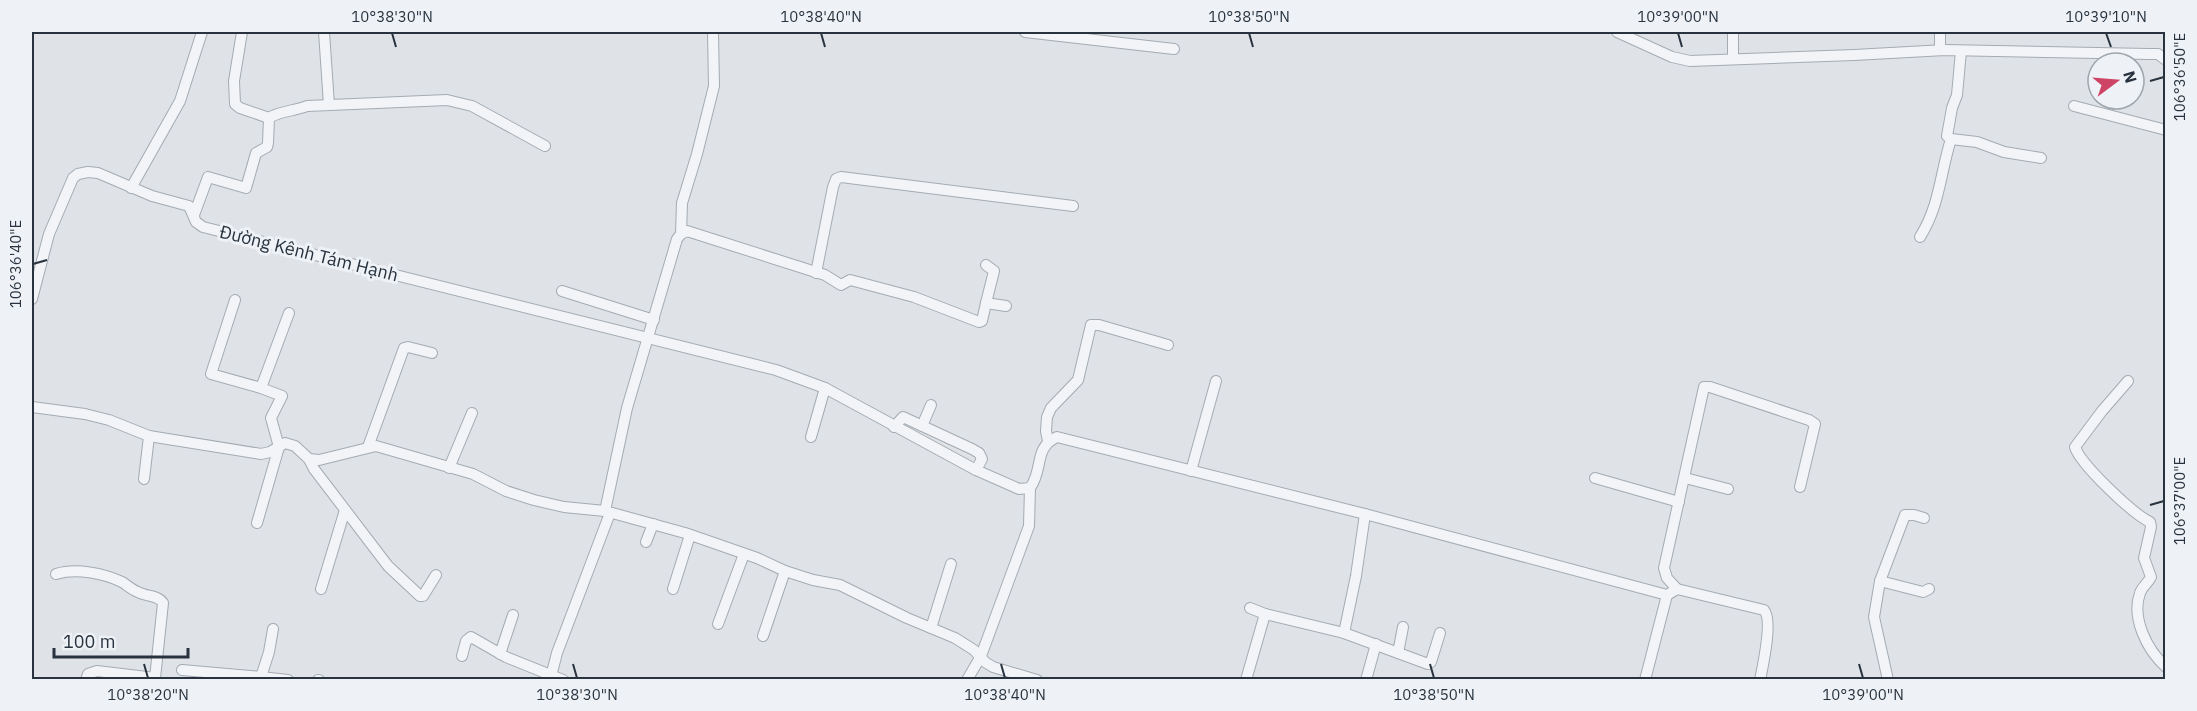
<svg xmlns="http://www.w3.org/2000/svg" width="2197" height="711" font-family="'IBM Plex Sans',sans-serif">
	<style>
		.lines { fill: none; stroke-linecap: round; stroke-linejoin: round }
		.minor-casing { stroke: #a4abb2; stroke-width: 12 }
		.minor { stroke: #f2f4f7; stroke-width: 10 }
		.ticks { fill: none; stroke: #28333f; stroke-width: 2 }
		.labels { text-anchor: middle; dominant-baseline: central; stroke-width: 6; stroke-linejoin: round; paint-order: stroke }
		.street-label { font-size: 18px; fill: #28333f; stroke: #eef2f6 }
		.neatline { fill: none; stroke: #28333f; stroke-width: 2 }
		.ticks-label { font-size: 15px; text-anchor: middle; fill: #28333f }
	</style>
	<rect width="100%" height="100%" fill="#dfe3e8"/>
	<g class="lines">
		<g class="minor-casing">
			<g id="minor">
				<polyline points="242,32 234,81 235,104 240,108 269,118"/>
				<polyline points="324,32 329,105"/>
				<polyline points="1025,32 1174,49"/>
				<polyline points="1617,32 1672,57 1690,61 1854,55 1945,50 2149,54 2158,54 2166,60"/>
				<polyline points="1733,32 1733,59"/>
				<polyline points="1940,32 1940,50"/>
				<polyline points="1961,51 1957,95 1952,108 1947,136 1951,139 1977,142 2004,152 2041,158"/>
				<polyline points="2074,106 2166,130"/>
				<polyline points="131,188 180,101 202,32"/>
				<path d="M194 215 208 177 246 188 256 153 267 147 268 143 269 118C279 111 295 111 307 106L447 100 472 106 545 146"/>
				<polyline points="681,234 682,203 697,154 714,86 713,32"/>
				<path d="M1920 237C1940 205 1940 174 1951 139"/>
				<polyline points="986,265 994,271 986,303"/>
				<polyline points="816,273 833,187 836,179 841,177 1073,206"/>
				<polyline points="562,291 654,320"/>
				<path d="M32 299 49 234 73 178 78 174 88 172 98 173 152 196 189 206 196 222 203 227 776 370 825 388 976 470 1019 489 1030 488C1044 469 1033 448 1057 437L1365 514 1667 595 1677 589 1764 610C1773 620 1763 665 1760 680"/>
				<polyline points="235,300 211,374 261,388 282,396 271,418 279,447 257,523"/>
				<path d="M2128 381 2102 411 2075 447C2080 464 2133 514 2150 522L2151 527 2144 558 2151 577C2148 583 2142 587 2140 593 2131 618 2147 650 2166 667"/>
				<polyline points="261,388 289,313"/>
				<polyline points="32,407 85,414 109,420 149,436 261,454 270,452 285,443 295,446 309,459 319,460 376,446 473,474 506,491 534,500 564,507 605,511 685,533 757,558 785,571 813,580 840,585 907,618 955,638 974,650 985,662 993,667 1037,680"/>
				<polyline points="922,426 931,405"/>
				<polyline points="894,427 903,417 972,449 979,453 982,459 976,470"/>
				<polyline points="811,437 825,388"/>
				<polyline points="1048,441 1046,431 1047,417 1051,408 1078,380 1091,325 1099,325 1168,345"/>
				<polyline points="368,447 404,348 408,347 432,353"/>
				<polyline points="309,459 314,469 388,566 420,596 423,596 436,575"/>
				<polyline points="449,468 472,413"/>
				<polyline points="1191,471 1216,381"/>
				<polyline points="1595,478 1679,502"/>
				<polyline points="1685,478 1728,489"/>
				<polyline points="144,479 149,436"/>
				<polyline points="605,511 627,408 677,239 681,234 687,231 825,275 841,285 850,280 854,281 914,297 979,322 982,321 986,303 1006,306"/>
				<polyline points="646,542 653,524"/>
				<path d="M56 574C76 568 103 573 122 582 127 585 132 590 138 592 147 597 158 595 163 603L155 678 97 671 88 674 86 680"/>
				<polyline points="1880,581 1923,592 1929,589"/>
				<polyline points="321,589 345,510"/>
				<polyline points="673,589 690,535"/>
				<polyline points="1677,589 1667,578 1664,568 1704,387 1710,387 1809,420 1815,424 1800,487"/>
				<polyline points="1265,614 1344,633 1428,664 1431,662 1440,633"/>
				<polyline points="718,624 744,554"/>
				<polyline points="931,628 951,564"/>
				<polyline points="1344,633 1356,576 1365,514"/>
				<polyline points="763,636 785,571"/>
				<polyline points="1398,653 1403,627"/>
				<polyline points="500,654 513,615"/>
				<polyline points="462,656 466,641 471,637 506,657 563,680"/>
				<polyline points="182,670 261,677 269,652 273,629"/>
				<polyline points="261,677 288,680"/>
				<polyline points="318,680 319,680"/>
				<polyline points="550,680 557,653 610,513"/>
				<polyline points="967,680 981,656 1029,526 1030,488"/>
				<polyline points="1246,680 1265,614 1250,608"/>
				<polyline points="1366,680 1376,644"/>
				<polyline points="1645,680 1667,595"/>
				<polyline points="1888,680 1874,617 1880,581 1905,515 1914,515 1924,518"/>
			</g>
		</g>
		<use href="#minor" class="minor"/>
	</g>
	<path class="ticks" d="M392 33 396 47M821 33 825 47M1249 33 1253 47M1678 33 1682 47M2106 33 2111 47M2150 81 2164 77M33 264 47 260M2150 505 2164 501M144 664 148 678M573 664 577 678M1001 664 1005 678M1430 664 1434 678M1859 664 1863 678"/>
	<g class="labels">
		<g class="street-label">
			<text transform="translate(309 253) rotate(14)">Đường Kênh Tám Hạnh</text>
		</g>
	</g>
	<rect width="2197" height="711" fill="none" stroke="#eef2f6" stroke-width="66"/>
	<g transform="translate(2116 81) rotate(74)"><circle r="28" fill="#eef2f6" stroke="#9fa6ad" stroke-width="1.5"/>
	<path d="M0-4.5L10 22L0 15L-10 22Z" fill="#cd4465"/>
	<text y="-9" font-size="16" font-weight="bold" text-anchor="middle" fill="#28333f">N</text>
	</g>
	<path d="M54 648v9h134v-9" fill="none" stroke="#28333f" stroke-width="3"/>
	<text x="63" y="648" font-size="18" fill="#28333f" stroke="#eef2f6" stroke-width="4.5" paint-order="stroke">100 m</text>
	<rect x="33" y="33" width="2131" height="645" class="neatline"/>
	<g class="ticks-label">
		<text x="392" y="22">10°38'30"N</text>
		<text x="821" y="22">10°38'40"N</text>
		<text x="1249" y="22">10°38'50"N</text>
		<text x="1678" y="22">10°39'00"N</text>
		<text x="2106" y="22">10°39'10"N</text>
		<text transform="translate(2180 77) rotate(-90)" y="5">106°36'50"E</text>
		<text transform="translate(16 264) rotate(-90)" y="5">106°36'40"E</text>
		<text transform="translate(2180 501) rotate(-90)" y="5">106°37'00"E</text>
		<text x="148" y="700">10°38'20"N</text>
		<text x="577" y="700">10°38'30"N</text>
		<text x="1005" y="700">10°38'40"N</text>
		<text x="1434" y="700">10°38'50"N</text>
		<text x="1863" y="700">10°39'00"N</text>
	</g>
</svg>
